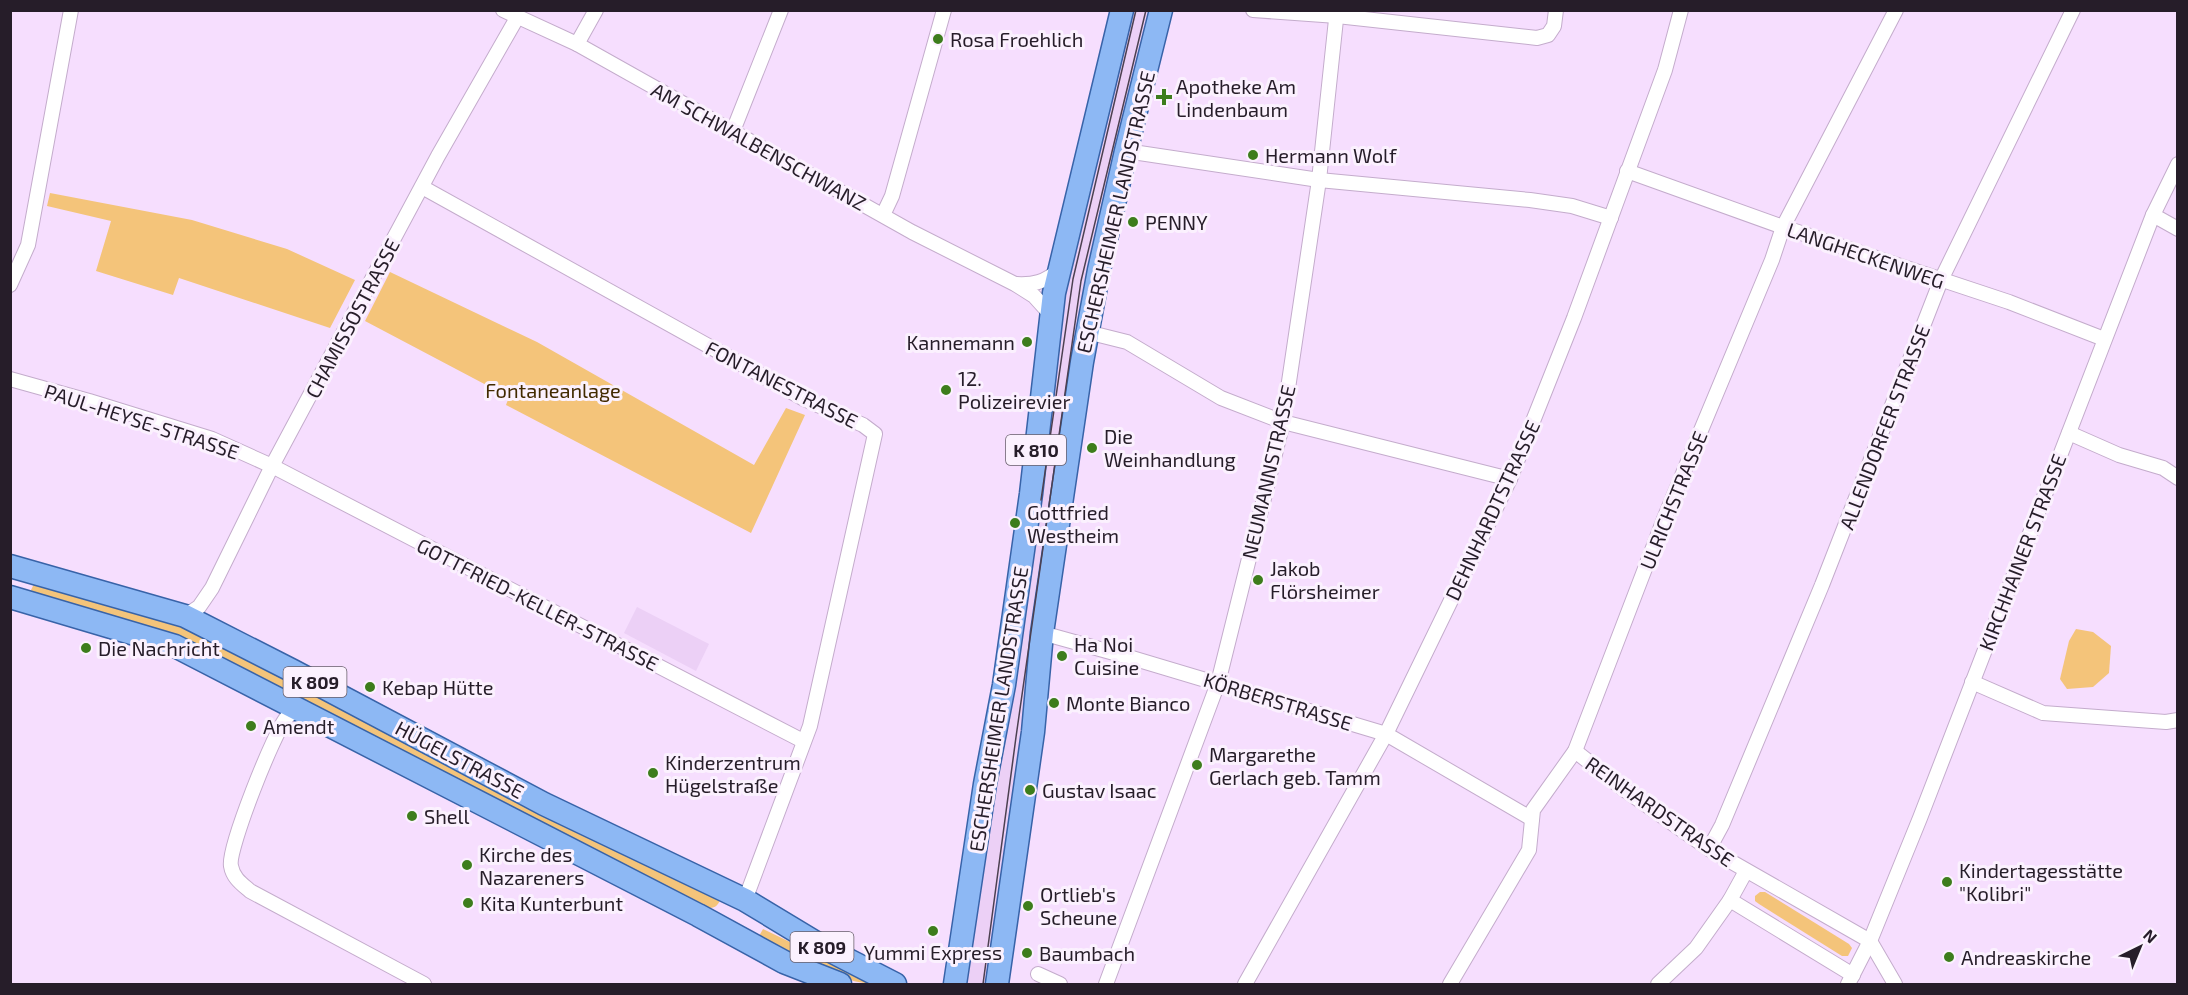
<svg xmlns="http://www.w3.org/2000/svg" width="2188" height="995" font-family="'Exo 2',sans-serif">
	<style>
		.built { fill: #ecd0f6 }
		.green { fill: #f4c47a }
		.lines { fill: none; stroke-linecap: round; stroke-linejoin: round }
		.street-casing { stroke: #c4accc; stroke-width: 16 }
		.primary-casing { stroke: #3863a8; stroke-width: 25 }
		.street { stroke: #fff; stroke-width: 14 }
		.primary { stroke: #8db8f4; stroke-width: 22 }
		.tram { stroke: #4c4050; stroke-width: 1.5 }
		.poi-dot { fill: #3d7d1c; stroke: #fbf1fe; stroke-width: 2 }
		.labels { text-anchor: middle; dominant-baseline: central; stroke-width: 6; stroke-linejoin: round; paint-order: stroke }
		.shield { fill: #fbf1fe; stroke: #665d69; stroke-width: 1.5 }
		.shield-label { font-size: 18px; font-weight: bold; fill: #261d29 }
		.poi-label { font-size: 20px; fill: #261d29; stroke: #fbf1fe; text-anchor: start }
		.street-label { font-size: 20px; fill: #261d29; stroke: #fbf1fe }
		.park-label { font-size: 20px; fill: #422a00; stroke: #fbf1fe }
	</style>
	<rect width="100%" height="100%" fill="#f6defe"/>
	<g class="built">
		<polygon points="1134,11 1150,11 1084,282 987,984 963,984 1000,753 1004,753 1060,318 1077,237"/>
		<polygon points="637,607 709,644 696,671 624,633"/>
	</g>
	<g class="green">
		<polygon points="50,193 192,220 287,249 355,280 330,328 179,278 173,295 96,271 111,221 47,206"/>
		<polygon points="390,272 537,342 754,465 786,408 805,415 751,533 506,405 509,397 365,321"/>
		<path d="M35 582 159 614 720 899C719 906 713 909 706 908L178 639 33 594 31 590Z"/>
		<polygon points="2076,629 2093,632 2111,646 2109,673 2093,687 2067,689 2060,679 2069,641"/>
		<polygon points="1760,892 1765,892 1849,944 1852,948 1848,956 1842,956 1759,904 1755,901 1755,896"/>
		<path d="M763 929 877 984C839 984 792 954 758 938Z"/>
	</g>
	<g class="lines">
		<g class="street-casing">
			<g id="street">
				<polyline points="503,10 577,44 912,232 1015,284 1034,296 1052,316"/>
				<polyline points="1253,10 1337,16 1537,38 1548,35 1554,26 1556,10"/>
				<polyline points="577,44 596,10"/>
				<polyline points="733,131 781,10"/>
				<polyline points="1126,151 1319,180 1530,200 1572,206 1611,218"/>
				<polyline points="1627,171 1783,227 2009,302 2104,339"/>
				<polyline points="422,187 804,399 863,425 875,434 810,726 745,900"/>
				<polyline points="883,215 892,196 944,10"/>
				<polyline points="2153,215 2178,229"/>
				<path d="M1016 284C1034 285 1045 282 1059 270"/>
				<polyline points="10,285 28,245 71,10"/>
				<polyline points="1087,332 1127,342 1221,398 1283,422 1510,479"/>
				<polyline points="10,379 89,401 212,439 272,466 803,741"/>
				<polyline points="2069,433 2119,455 2163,468 2178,478"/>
				<polyline points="185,616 199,607 212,588 272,466 438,156 518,16"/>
				<polyline points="1042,633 1132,658 1386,734 1532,819"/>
				<polyline points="1972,682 2043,713 2166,722 2178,720"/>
				<path d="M299 709C295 711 290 714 287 717 275 730 227 850 231 866 233 878 242 884 250 891L424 984"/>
				<polyline points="1575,751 1622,788 1709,849 1870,941 1895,984"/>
				<polyline points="1709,849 1722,825 1822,585 1941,280 2073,10"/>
				<polyline points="1746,871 1730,900 1853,975"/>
				<polyline points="1038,974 1060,984"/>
				<polyline points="1106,984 1218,683 1283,422 1319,180 1337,10"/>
				<polyline points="1245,984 1386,734 1510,479 1574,318 1665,70 1681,10"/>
				<polyline points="1450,984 1529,850 1533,810 1575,751 1664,519 1772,260 1783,227 1896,10"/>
				<polyline points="1658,984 1696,948 1730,900"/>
				<polyline points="1848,984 1870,941 1920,818 2153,215 2178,164"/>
			</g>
		</g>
		<g class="primary-casing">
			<g id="primary">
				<polyline points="10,566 185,616 293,671 544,804 745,900 821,946 895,984"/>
				<polyline points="10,597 175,646 698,915 784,962 840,984"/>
				<polyline points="955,984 985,784 1004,685 1031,494 1054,293 1122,10"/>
				<polyline points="997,984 1033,732 1042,633 1082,362 1099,270 1126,151 1161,10"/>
			</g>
		</g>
		<use href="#street" class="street"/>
		<use href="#primary" class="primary"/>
		<g class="tram">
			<polyline points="1041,500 1073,279 1136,10"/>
			<polyline points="983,984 1016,737 1081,281 1146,10"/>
		</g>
	</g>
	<g class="poi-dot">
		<circle cx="938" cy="39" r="6"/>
		<path d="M1161 88h6v6h6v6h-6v6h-6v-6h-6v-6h6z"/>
		<circle cx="1253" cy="155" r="6"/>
		<circle cx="1133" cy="222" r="6"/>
		<circle cx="1027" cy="342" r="6"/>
		<circle cx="946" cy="390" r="6"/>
		<circle cx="1092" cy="448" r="6"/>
		<circle cx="1015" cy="523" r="6"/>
		<circle cx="1258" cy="580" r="6"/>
		<circle cx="86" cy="648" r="6"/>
		<circle cx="1062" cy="656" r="6"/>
		<circle cx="370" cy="687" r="6"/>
		<circle cx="1054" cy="703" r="6"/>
		<circle cx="251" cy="726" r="6"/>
		<circle cx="1197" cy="765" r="6"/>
		<circle cx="653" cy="773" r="6"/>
		<circle cx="1030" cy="790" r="6"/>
		<circle cx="412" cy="816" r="6"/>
		<circle cx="467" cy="865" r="6"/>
		<circle cx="1947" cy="882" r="6"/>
		<circle cx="468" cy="903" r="6"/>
		<circle cx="1028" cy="906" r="6"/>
		<circle cx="933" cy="931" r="6"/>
		<circle cx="1027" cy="953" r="6"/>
		<circle cx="1949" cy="957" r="6"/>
	</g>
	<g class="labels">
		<g class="shield">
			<rect x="1006" y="435" width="60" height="30" rx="4.5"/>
			<rect x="283.5" y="667" width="63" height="30" rx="4.5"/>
			<rect x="790.5" y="932" width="63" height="30" rx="4.5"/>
		</g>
		<g class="shield-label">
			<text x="1036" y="450">K 810</text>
			<text x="315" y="682">K 809</text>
			<text x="822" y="947">K 809</text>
		</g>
		<g class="poi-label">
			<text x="950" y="39">Rosa Froehlich</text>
			<text x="1176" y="86">Apotheke Am<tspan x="1176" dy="23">Lindenbaum</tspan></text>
			<text x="1265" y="155">Hermann Wolf</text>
			<text x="1145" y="222">PENNY</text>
			<text x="1015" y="342" text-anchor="end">Kannemann</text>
			<text x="958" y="378">12.<tspan x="958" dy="23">Polizeirevier</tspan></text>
			<text x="1104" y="436">Die<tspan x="1104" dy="23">Weinhandlung</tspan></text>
			<text x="1027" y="512">Gottfried<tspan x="1027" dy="23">Westheim</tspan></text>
			<text x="1270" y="568">Jakob<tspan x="1270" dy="23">Flörsheimer</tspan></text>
			<text x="1074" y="644">Ha Noi<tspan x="1074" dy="23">Cuisine</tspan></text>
			<text x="98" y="648">Die Nachricht</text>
			<text x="382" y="687">Kebap Hütte</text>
			<text x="1066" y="703">Monte Bianco</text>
			<text x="263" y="726">Amendt</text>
			<text x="1209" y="754">Margarethe<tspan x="1209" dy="23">Gerlach geb. Tamm</tspan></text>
			<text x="665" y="762">Kinderzentrum<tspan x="665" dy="23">Hügelstraße</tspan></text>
			<text x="1042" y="790">Gustav Isaac</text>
			<text x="424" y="816">Shell</text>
			<text x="479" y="854">Kirche des<tspan x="479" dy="23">Nazareners</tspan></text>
			<text x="1959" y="870">Kindertagesstätte<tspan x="1959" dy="23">"Kolibri"</tspan></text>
			<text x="1040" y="894">Ortlieb's<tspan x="1040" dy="23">Scheune</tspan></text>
			<text x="480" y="903">Kita Kunterbunt</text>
			<text x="933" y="952" text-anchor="middle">Yummi Express</text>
			<text x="1039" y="953">Baumbach</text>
			<text x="1961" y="957">Andreaskirche</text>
		</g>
		<g class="street-label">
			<text transform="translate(759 146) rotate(29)">AM SCHWALBENSCHWANZ</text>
			<text transform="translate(1115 212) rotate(-77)">ESCHERSHEIMER LANDSTRASSE</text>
			<text transform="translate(1866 255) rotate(19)">LANGHECKENWEG</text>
			<text transform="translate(352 318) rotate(-62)">CHAMISSOSTRASSE</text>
			<text transform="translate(782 384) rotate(27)">FONTANESTRASSE</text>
			<text transform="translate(142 421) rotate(18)">PAUL-HEYSE-STRASSE</text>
			<text transform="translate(1884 427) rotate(-69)">ALLENDORFER STRASSE</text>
			<text transform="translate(1268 472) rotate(-77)">NEUMANNSTRASSE</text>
			<text transform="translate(1673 500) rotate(-68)">ULRICHSTRASSE</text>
			<text transform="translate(1492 510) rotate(-65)">DEHNHARDTSTRASSE</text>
			<text transform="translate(2022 552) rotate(-69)">KIRCHHAINER STRASSE</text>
			<text transform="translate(538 604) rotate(27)">GOTTFRIED-KELLER-STRASSE</text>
			<text transform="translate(1278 701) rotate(17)">KÖRBERSTRASSE</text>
			<text transform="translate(998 709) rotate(-81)">ESCHERSHEIMER LANDSTRASSE</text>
			<text transform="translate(460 759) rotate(28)">HÜGELSTRASSE</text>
			<text transform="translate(1660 811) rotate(35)">REINHARDSTRASSE</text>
		</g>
		<g class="park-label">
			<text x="553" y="390">Fontaneanlage</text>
		</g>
	</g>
	<rect width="2188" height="995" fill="none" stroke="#261d29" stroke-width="24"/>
	<g transform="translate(2140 947) rotate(43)" stroke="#fbf1fe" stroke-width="4.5" paint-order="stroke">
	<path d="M0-4.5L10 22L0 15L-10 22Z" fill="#261d29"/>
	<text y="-9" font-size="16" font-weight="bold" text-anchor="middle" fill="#261d29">N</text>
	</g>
</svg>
